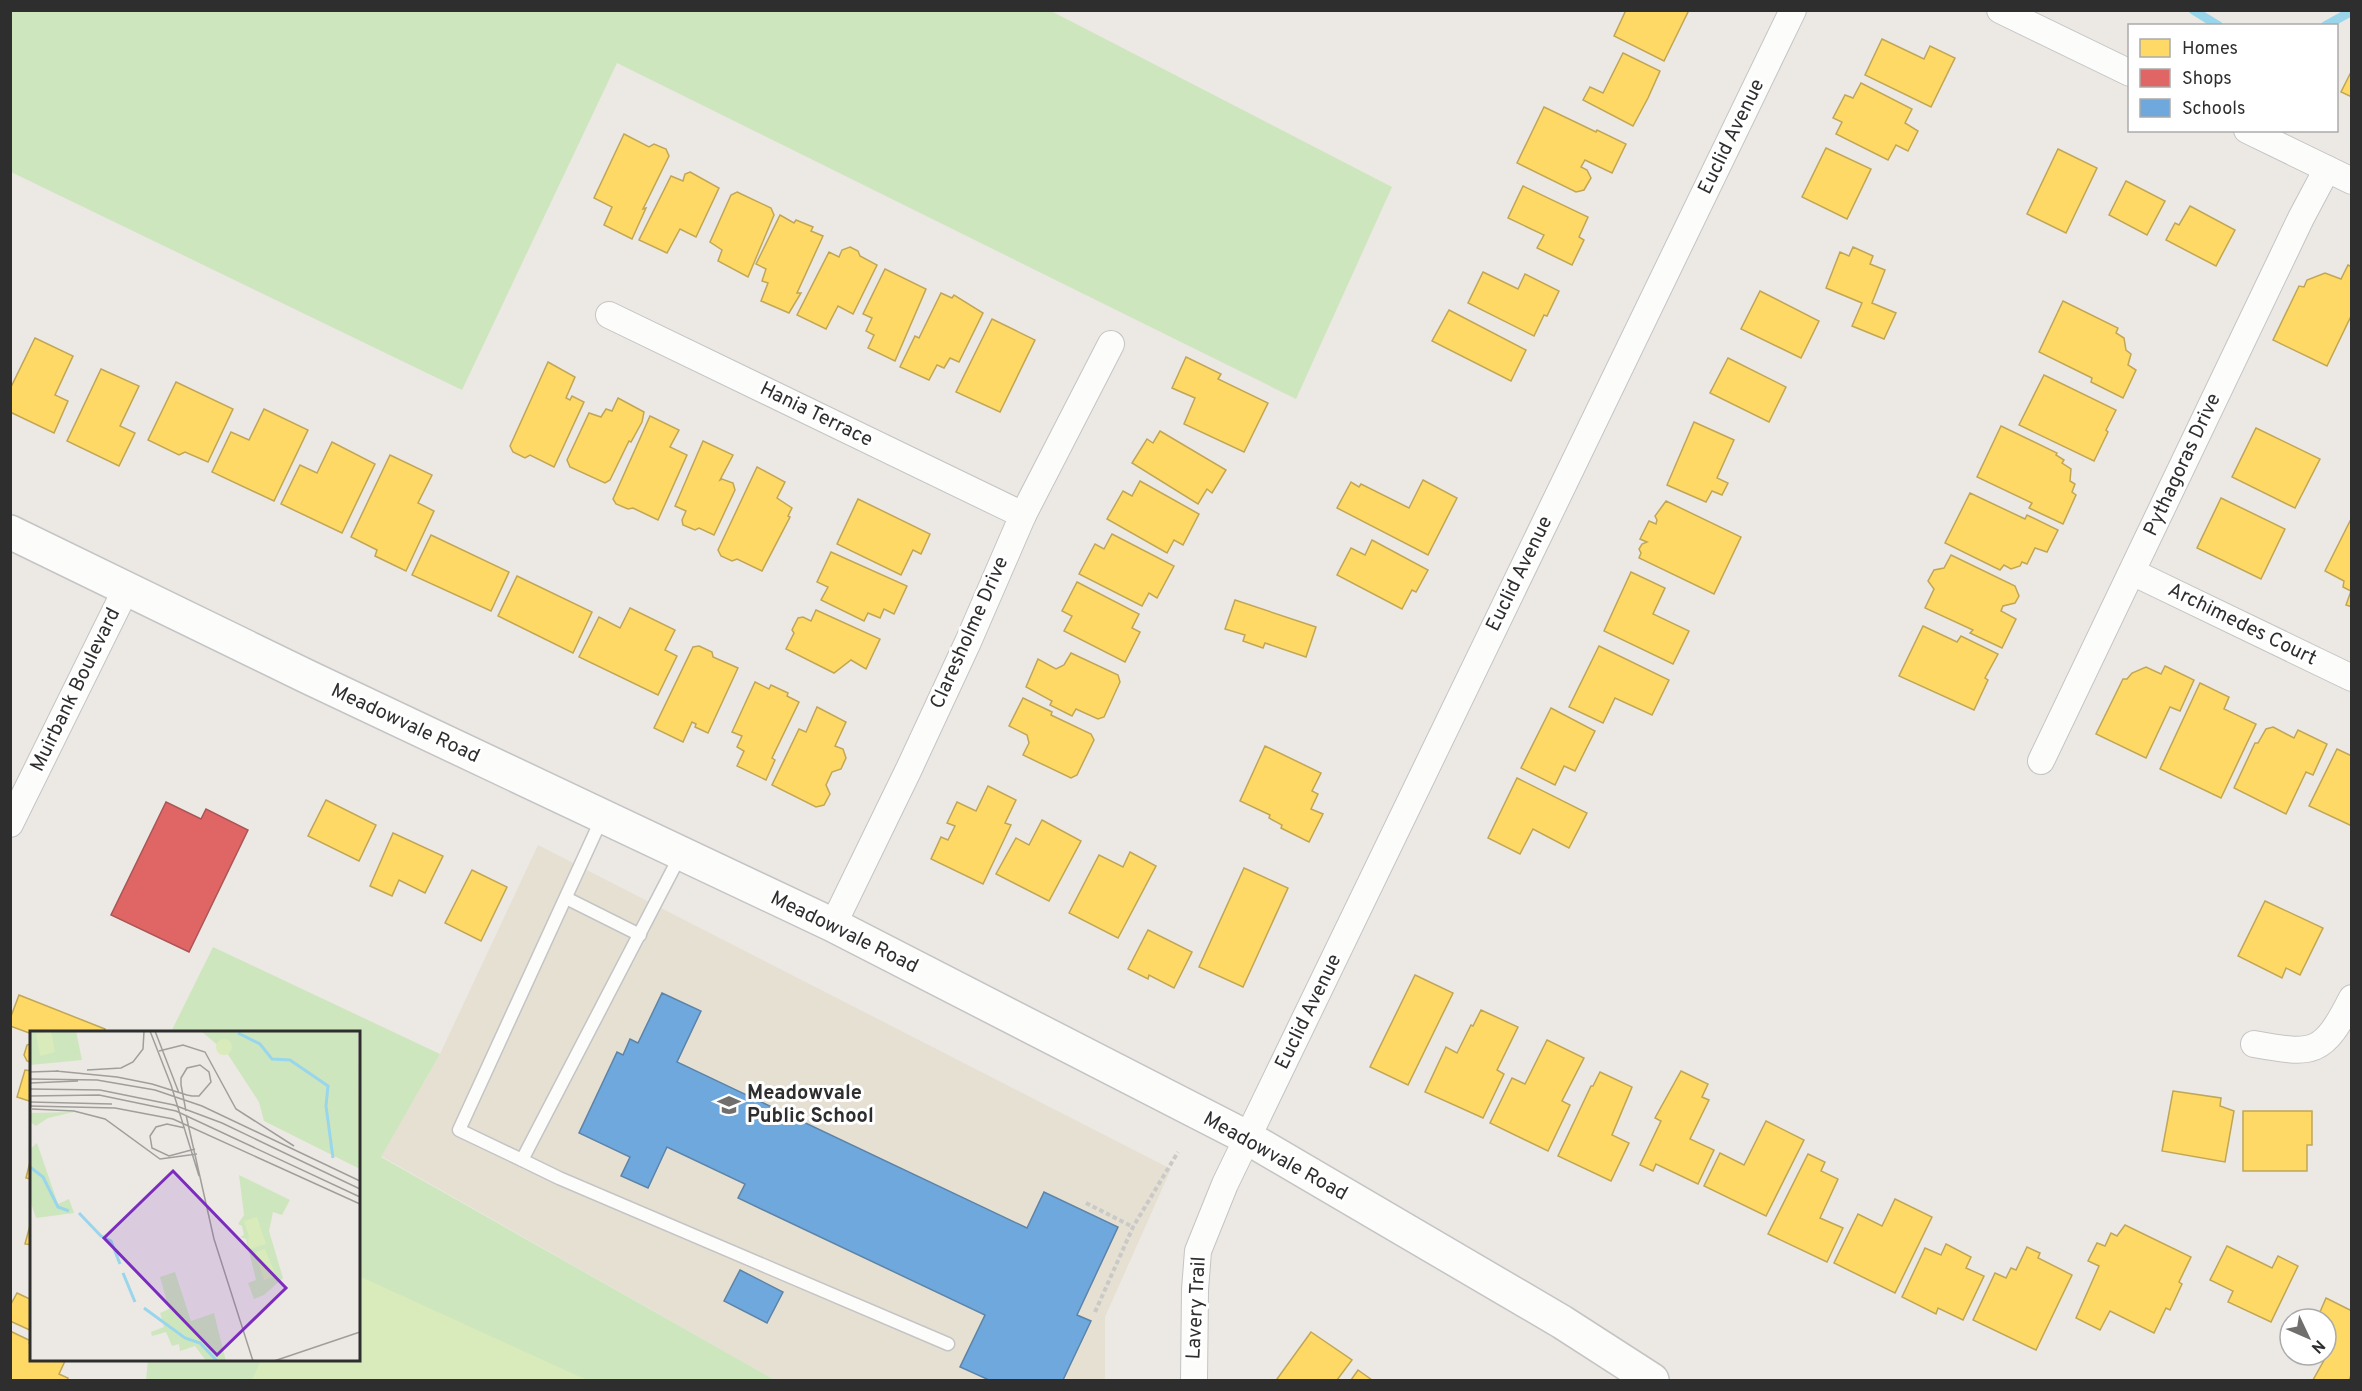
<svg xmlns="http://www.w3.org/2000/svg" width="2362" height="1391" font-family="Overpass,sans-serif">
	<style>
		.education { fill: #e6e0d3 }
		.green { fill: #cee6be }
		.pitch { fill: #d9eabb }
		.homes { fill: #ffd966; stroke: #c0a655; stroke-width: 1.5 }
		.shops { fill: #e06666; stroke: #ab5555; stroke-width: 1.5 }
		.schools { fill: #6fa8dc; stroke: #5c83a8; stroke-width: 1.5 }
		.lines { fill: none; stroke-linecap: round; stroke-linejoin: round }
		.stream { stroke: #99d6ec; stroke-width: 9 }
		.service-casing { stroke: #c5c4c5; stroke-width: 15 }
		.minor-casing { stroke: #c5c4c5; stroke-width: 28 }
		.secondary-casing { stroke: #c5c4c5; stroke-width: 36 }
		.path { stroke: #c9c9c8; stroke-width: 4; stroke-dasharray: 4.5 3; stroke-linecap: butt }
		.service { stroke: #fcfcfb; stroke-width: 12 }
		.minor { stroke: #fcfcfb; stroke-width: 26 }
		.secondary { stroke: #fcfcfb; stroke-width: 33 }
		.labels { text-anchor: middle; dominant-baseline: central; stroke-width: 6; stroke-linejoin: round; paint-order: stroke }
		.street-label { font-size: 20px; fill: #2e2e2e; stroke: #fff }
		.poi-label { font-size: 20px; font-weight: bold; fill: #2e2e2e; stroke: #fff; text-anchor: start }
		.inset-river { fill: none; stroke: #99d6ec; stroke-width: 3 }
		.inset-road { fill: none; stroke: #a09e9b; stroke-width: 1.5 }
		.view { fill: #7b2cbf; fill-opacity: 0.15; stroke: #7b2cbf; stroke-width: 3 }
		.inset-edge { fill: none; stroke: #2e2e2e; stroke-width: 3 }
	</style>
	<rect width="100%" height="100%" fill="#ece8e4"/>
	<polygon class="education" points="538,845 1171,1169 1105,1317 1105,1380 775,1380 381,1156 440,1054"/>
	<g class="green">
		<polygon points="10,11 1051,11 1392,187 1296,399 617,63 462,390 11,172"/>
		<polygon points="213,947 440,1054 381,1157 775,1380 146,1380 148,1360 358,1360 358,1032 171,1032"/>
	</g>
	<polygon class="pitch" points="359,1276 587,1380 252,1380 261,1360 358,1360"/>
	<g class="homes">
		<polygon points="1626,10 1689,10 1664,61 1614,36"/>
		<polygon points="1882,39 1924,59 1930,46 1955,58 1931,107 1865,75"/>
		<polygon points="1623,53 1660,71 1648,98 1633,126 1583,100 1590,87 1603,93"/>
		<polygon points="2352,70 2352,97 2341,92"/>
		<polygon points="1861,83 1912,109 1905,123 1918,131 1908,151 1896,145 1888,160 1836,134 1842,122 1833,118 1845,95 1853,98"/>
		<polygon points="1544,107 1596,132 1597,130 1626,144 1612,173 1585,160 1581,167 1587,170 1591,178 1584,190 1576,192 1517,163"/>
		<polygon points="624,134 649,147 654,144 666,149 669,156 643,209 646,208 632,239 604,225 612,207 594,198"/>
		<polygon points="1826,148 1871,169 1847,219 1802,197"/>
		<polygon points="2058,149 2097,168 2066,233 2027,214"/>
		<polygon points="690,172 719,188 696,237 680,229 667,253 639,240 671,176 683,181 685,174"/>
		<polygon points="2126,181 2165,201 2147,235 2109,215"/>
		<polygon points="1523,186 1588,217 1579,237 1584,240 1572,265 1537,248 1544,235 1508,218"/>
		<polygon points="737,192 771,208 774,215 748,277 718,261 722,250 710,242 731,195"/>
		<polygon points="2190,206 2235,230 2216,266 2166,240 2175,223 2179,225"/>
		<polygon points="780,215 794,223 796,220 813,227 811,231 823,236 797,293 801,293 789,313 761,301 768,283 762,281 766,269 756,264"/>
		<polygon points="850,247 858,251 860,256 877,265 853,314 838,306 826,329 797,315 829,252 839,257 842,250"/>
		<polygon points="1853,247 1873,256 1870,264 1885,270 1872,303 1896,313 1884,339 1852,326 1862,303 1826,288 1840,252 1849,256"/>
		<polygon points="2348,265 2352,267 2352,314 2327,366 2273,340 2299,286 2304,287 2307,280 2325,273 2341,279"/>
		<polygon points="885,269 926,289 895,361 868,348 874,335 866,331 872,318 863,314"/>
		<polygon points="1483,272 1518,289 1525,274 1559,291 1547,316 1544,315 1534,336 1468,303"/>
		<polygon points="1760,291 1819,321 1801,358 1741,329"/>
		<polygon points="941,293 952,298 954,295 983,313 959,362 950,358 944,368 937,365 929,380 900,367 915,336 919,338"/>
		<polygon points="2063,301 2118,328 2116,333 2124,338 2126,350 2131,354 2128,365 2136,370 2123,398 2091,382 2092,378 2039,352"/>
		<polygon points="1449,310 1526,350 1511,381 1432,341"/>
		<polygon points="992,319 1035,340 1000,412 956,392"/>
		<polygon points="35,338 73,356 55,395 68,401 54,433 10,412 10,389"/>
		<polygon points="1186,357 1221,374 1218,379 1268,403 1244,452 1184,424 1195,398 1172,388"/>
		<polygon points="1728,358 1786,387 1769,422 1710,393"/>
		<polygon points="548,362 575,377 566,398 570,400 572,396 584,402 554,467 530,455 525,458 513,452 510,446"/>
		<polygon points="101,369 139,386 120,426 135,433 119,466 67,441"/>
		<polygon points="2044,375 2116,410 2106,430 2108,432 2094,461 2019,425"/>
		<polygon points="176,382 233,409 208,462 185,452 179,455 148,440"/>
		<polygon points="618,398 644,412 642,422 631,442 629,441 610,480 605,483 570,467 567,460 589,413 601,417 606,409 612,411"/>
		<polygon points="264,409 308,430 274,501 212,472 231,432 249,440"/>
		<polygon points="650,416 679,430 670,447 687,455 658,520 633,508 628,509 616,504 613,499"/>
		<polygon points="1694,422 1734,440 1717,478 1728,483 1722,495 1712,491 1706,502 1667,485"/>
		<polygon points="2001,426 2057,453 2056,455 2064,460 2062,463 2071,469 2070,481 2075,484 2072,492 2076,495 2063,524 2029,508 2032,503 1977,477"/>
		<polygon points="2256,428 2320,459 2295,508 2232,477"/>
		<polygon points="1160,431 1226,470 1212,493 1207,489 1198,504 1132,463 1147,439 1153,443"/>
		<polygon points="703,441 733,455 720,480 722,479 733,483 735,490 714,535 699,528 695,530 683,525 682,520 686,511 675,506"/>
		<polygon points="332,442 375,464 342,533 281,504 300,465 317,473"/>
		<polygon points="390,455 432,475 418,503 434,511 406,571 375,556 377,550 351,537"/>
		<polygon points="757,467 785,482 777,498 792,508 788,516 790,517 762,571 737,559 732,561 721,556 718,550"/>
		<polygon points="1423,480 1457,498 1428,555 1337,508 1351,482 1359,487 1361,484 1409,508"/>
		<polygon points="1140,481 1199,514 1183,545 1174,540 1167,553 1107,519 1123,491 1132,496"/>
		<polygon points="1970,493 2025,519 2027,515 2058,530 2047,552 2035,548 2027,564 2022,562 2020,566 2011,569 2004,565 2000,570 1945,543"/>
		<polygon points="2221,498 2285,529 2261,579 2197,548"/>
		<polygon points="858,499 930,534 921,554 913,550 901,575 837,544"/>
		<polygon points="1666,501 1741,537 1714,594 1639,558 1641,553 1639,549 1642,544 1647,542 1640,539 1649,521 1656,524 1657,520 1655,516"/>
		<polygon points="2352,517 2352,607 2346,605 2351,591 2343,587 2344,581 2325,571"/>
		<polygon points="1112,534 1174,566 1157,598 1149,593 1142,606 1079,574 1095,544 1104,549"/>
		<polygon points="431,535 509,572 491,611 412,575"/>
		<polygon points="1372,540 1428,570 1416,592 1412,590 1402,609 1337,575 1351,548 1365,555"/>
		<polygon points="831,552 907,586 894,614 884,609 880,618 868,613 864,621 821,600 828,587 817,582"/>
		<polygon points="1951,555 2015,586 2019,596 2015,603 2003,606 2001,611 2016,619 2002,648 1970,633 1973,630 1925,608 1934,589 1928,581 1934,570 1944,568"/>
		<polygon points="1631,572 1665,588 1653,614 1689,631 1673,664 1604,631"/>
		<polygon points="517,576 592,612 573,653 498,616"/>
		<polygon points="1077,582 1139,614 1132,628 1140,632 1125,662 1064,631 1072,616 1062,611"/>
		<polygon points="1235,600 1316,627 1306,657 1265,643 1263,648 1243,641 1245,635 1225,629"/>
		<polygon points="630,608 675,630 665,650 677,656 658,695 579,657 599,617 620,628"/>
		<polygon points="816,610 880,639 866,669 851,660 834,673 786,649 794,633 792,630 798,618 803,617 811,621"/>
		<polygon points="1923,626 1957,642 1961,636 1998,654 1985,678 1988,680 1974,710 1899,676"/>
		<polygon points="699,646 712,652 713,657 738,668 708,733 695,727 696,724 692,722 683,742 654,728 693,647"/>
		<polygon points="1599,646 1669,680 1652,715 1615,698 1603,723 1569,707"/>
		<polygon points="1071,653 1118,675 1120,682 1104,717 1098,719 1076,709 1072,716 1050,705 1052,701 1026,687 1038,659 1056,669 1064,665"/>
		<polygon points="2165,666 2194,680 2180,711 2170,707 2146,758 2096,734 2123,679 2127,679 2132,673 2146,667 2161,674"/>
		<polygon points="755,682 769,689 771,685 788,693 787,696 799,702 772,758 775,760 766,780 737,766 744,751 737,747 742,736 732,732"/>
		<polygon points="2200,683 2229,697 2224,709 2256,724 2221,798 2160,769"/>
		<polygon points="1023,698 1052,712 1051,715 1091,734 1094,740 1077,775 1071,778 1023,755 1029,743 1027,735 1009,726"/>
		<polygon points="817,707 846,722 835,746 843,749 846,758 841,769 832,772 826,785 830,794 824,805 816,807 772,785 799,729 806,732"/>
		<polygon points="1551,708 1595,731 1575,771 1564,766 1555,785 1521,768"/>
		<polygon points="2273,727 2294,738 2298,730 2327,744 2313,775 2306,772 2286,814 2234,788 2255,743 2258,743 2266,729"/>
		<polygon points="1265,746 1321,773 1312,791 1318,794 1311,809 1323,814 1309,842 1281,828 1282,825 1269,818 1270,815 1240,801"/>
		<polygon points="2337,749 2352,756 2352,826 2309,806"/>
		<polygon points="1517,778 1587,813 1569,848 1533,829 1520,854 1488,838"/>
		<polygon points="988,786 1016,800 1005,823 1011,825 983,884 931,859 941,837 948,840 955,826 947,823 957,802 976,811"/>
		<polygon points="326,800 376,825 359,861 308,836"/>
		<polygon points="1042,820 1081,841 1049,901 996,874 1016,838 1029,845"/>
		<polygon points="393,833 443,856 425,893 399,880 392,896 370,886"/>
		<polygon points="1130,852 1156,866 1118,938 1069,913 1099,855 1123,867"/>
		<polygon points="1244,868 1288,888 1243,987 1199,967"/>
		<polygon points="472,870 507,887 481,941 445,923"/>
		<polygon points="2265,901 2323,928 2300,975 2286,968 2282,978 2238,956"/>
		<polygon points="1148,930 1192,952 1174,988 1149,975 1148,979 1128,969"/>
		<polygon points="1415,975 1453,993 1408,1085 1370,1067"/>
		<polygon points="19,995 105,1029 104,1032 32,1034 10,1026 10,1019"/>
		<polygon points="1481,1010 1518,1027 1497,1070 1504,1074 1483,1118 1425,1092 1446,1047 1457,1053 1471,1025 1473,1026"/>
		<polygon points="1547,1040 1584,1058 1562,1101 1570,1105 1548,1151 1490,1123 1512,1078 1525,1084"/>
		<polygon points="32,1043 32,1063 27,1061 24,1055 27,1045"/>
		<polygon points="25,1070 32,1071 32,1102 17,1097"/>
		<polygon points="1681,1071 1708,1084 1702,1097 1709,1100 1690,1139 1714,1150 1698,1184 1656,1164 1653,1171 1640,1165 1661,1121 1655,1118"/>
		<polygon points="1600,1072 1632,1087 1612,1135 1629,1143 1611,1181 1558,1156 1591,1086 1593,1086"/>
		<polygon points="2173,1091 2221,1098 2220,1106 2234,1111 2225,1162 2162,1151"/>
		<polygon points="2243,1111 2312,1111 2312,1145 2307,1145 2307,1171 2243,1171"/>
		<polygon points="1766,1121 1804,1140 1766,1216 1704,1186 1720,1153 1744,1165"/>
		<polygon points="32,1154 32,1179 26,1178"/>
		<polygon points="1808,1154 1825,1162 1821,1171 1838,1179 1820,1218 1843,1228 1827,1262 1768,1234"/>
		<polygon points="1895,1199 1932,1217 1895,1293 1834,1263 1858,1214 1882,1226"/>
		<polygon points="32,1218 32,1245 25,1244"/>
		<polygon points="2125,1225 2191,1257 2179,1282 2182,1284 2170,1310 2166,1308 2154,1333 2110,1311 2100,1330 2076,1318 2099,1266 2088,1261 2097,1243 2105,1246 2111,1233 2117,1236"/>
		<polygon points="1946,1244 1971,1257 1966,1268 1984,1276 1963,1320 1938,1308 1936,1314 1902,1297 1925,1248 1941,1255"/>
		<polygon points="2227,1246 2272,1268 2278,1256 2298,1266 2271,1322 2228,1302 2233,1291 2210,1280"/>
		<polygon points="2027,1247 2040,1253 2038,1258 2072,1275 2036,1350 1973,1320 1995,1273 2006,1278 2011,1268 2016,1270"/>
		<polygon points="17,1293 32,1300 32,1331 10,1321 10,1306"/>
		<polygon points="2326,1298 2352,1311 2352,1373 2349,1380 2313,1380 2328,1353 2326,1319 2317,1319"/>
		<polygon points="10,1331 31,1341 29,1343 32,1345 32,1360 62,1360 65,1361 59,1374 68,1378 67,1380 10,1380"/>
		<polygon points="1311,1332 1352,1360 1337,1380 1279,1380 1277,1379"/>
		<polygon points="1358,1370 1372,1380 1351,1380"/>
	</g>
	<polygon class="shops" points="166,802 201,819 206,809 248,830 189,952 111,915"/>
	<g class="schools">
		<polygon points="662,993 701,1011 677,1062 1027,1228 1044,1192 1118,1227 1077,1315 1091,1321 1063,1380 989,1380 960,1367 985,1315 738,1198 745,1184 667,1147 648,1188 621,1176 630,1157 579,1133 617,1052 623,1055 630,1039 638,1043"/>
		<polygon points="740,1270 783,1292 767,1323 724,1301"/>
	</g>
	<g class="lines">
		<g class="stream">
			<polyline points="2193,10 2219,26"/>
			<polyline points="2325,26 2352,11"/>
		</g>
		<g class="service-casing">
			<g id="service">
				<polyline points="602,818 459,1130 522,1160 681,854"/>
				<polyline points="566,898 640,935"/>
				<polyline points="522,1160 559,1178 948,1344"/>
			</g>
		</g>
		<g class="minor-casing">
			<g id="minor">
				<polyline points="2000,10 2130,73"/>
				<polyline points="2247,130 2352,181"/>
				<polyline points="609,315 1023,515"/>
				<polyline points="2132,572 2352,678"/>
				<polyline points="2041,761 2301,218 2327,169"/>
				<polyline points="10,824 126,589"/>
				<polyline points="833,925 908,771 968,642 1023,515 1111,344"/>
				<path d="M2254 1044C2315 1055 2323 1055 2352 998"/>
				<polyline points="1194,1380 1195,1290 1198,1251 1225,1184 1793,10"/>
			</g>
		</g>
		<g class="secondary-casing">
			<polyline id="secondary" points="10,532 308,677 833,925 1248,1138 1562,1322 1652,1380"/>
		</g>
		<g class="path">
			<polyline points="1086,1203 1133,1227"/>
			<polyline points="1095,1312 1133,1227 1178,1152"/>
		</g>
		<use href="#service" class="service"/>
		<use href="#minor" class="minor"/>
		<use href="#secondary" class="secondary"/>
	</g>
	<defs>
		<g id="school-bare" transform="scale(1.8)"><path d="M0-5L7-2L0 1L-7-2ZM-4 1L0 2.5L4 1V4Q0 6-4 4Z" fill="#706f6e" stroke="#fff" stroke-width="2.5" paint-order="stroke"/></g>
	</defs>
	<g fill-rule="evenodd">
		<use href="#school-bare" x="729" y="1105"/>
	</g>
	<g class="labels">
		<g class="street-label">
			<text transform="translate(1732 137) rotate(-64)">Euclid Avenue</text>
			<text transform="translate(816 415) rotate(26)">Hania Terrace</text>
			<text transform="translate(2183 465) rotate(-65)">Pythagoras Drive</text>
			<text transform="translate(1520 574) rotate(-64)">Euclid Avenue</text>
			<text transform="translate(2242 625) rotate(26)">Archimedes Court</text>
			<text transform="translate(970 633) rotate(-66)">Claresholme Drive</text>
			<text transform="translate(76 690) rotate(-64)">Muirbank Boulevard</text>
			<text transform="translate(405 724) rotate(25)">Meadowvale Road</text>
			<text transform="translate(844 933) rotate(26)">Meadowvale Road</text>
			<text transform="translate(1309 1012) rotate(-64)">Euclid Avenue</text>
			<text transform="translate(1275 1157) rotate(29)">Meadowvale Road</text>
			<text transform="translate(1197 1308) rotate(-87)">Lavery Trail</text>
		</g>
		<g class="poi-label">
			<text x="747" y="1094">Meadowvale<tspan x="747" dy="23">Public School</tspan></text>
		</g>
	</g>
	<g transform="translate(30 1031)">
		<rect width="330" height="330" fill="#ece8e4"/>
		<path d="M0 0H46L52 29 0 34ZM171 0H328L330 138 234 90 229 71 197 22ZM44 81 18 87 6 95 0 91V82ZM7 112 28 173 39 168 44 182 6 187 0 169V118ZM209 144 260 169 252 184 243 181 239 200 253 247 234 264 224 268 218 252 226 249 216 208 210 206 214 204 212 195 208 193 214 184ZM145 241 161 290 184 282 196 330H176L165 315 150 320 149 313 142 315 136 301 122 305 121 301 134 296 130 282 139 278 130 246Z" fill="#cee6be"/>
		<path d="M21 0 25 21 10 25 6 3ZM186 16a8 8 0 1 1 16 0a8 8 0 1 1-16 0ZM227 186 236 213 217 219 219 205 214 190ZM235 218 246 245 234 249 225 221Z" fill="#d9eabb"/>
		<path class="inset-river" d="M208 2 230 13 242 28 260 29 298 55 296 75 303 127M0 136 13 146 28 176 39 180M49 182 71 205 81 210 90 233M93 242 105 271M114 277 155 307 170 312 187 330"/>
		<path class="inset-road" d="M120 0 141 54 169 145M125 0 149 62M129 20 153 14 175 21 206 78 264 115M57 39 91 37 103 31 113 18 114 0M26 40 87 46 122 53 157 64 162 65H169L181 51 179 41 170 34 157 37 151 47V54L152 59 155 75 156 80M0 41 29 40M0 48 67 49 125 59 172 75 330 150M0 52 48 50M0 58 70 59 144 74 192 92 330 158M0 65 69 64 146 80 330 166M0 71 82 73M0 75 85 77 143 88 330 173M2 78 44 80 75 88 130 128 167 123M156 84 184 208 223 330M155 97 137 93 126 96 120 105 122 117 139 125 165 118M244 330 330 301"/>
		<path class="view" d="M143 140 256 257 187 324 74 207Z"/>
		<rect width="330" height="330" class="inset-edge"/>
	</g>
	<rect width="2362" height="1391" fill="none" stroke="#2e2e2e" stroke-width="24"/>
	<rect x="2128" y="24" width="210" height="108" fill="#ffffff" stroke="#ababab" stroke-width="1.5"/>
	<rect x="2140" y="39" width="30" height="18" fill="#ffd966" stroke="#ababab" stroke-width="1.5"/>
	<text x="2182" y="54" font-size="18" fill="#2e2e2e">Homes</text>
	<rect x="2140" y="69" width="30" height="18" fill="#e06666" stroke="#ababab" stroke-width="1.5"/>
	<text x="2182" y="84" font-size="18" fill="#2e2e2e">Shops</text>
	<rect x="2140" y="99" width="30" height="18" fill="#6fa8dc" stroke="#ababab" stroke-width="1.5"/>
	<text x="2182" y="114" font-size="18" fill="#2e2e2e">Schools</text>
	<g transform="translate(2308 1337) rotate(134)"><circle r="28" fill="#ffffff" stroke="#ababab" stroke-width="1.5"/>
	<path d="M0-4.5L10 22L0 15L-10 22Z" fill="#706f6e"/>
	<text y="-9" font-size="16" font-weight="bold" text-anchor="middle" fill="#2e2e2e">N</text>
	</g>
</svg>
